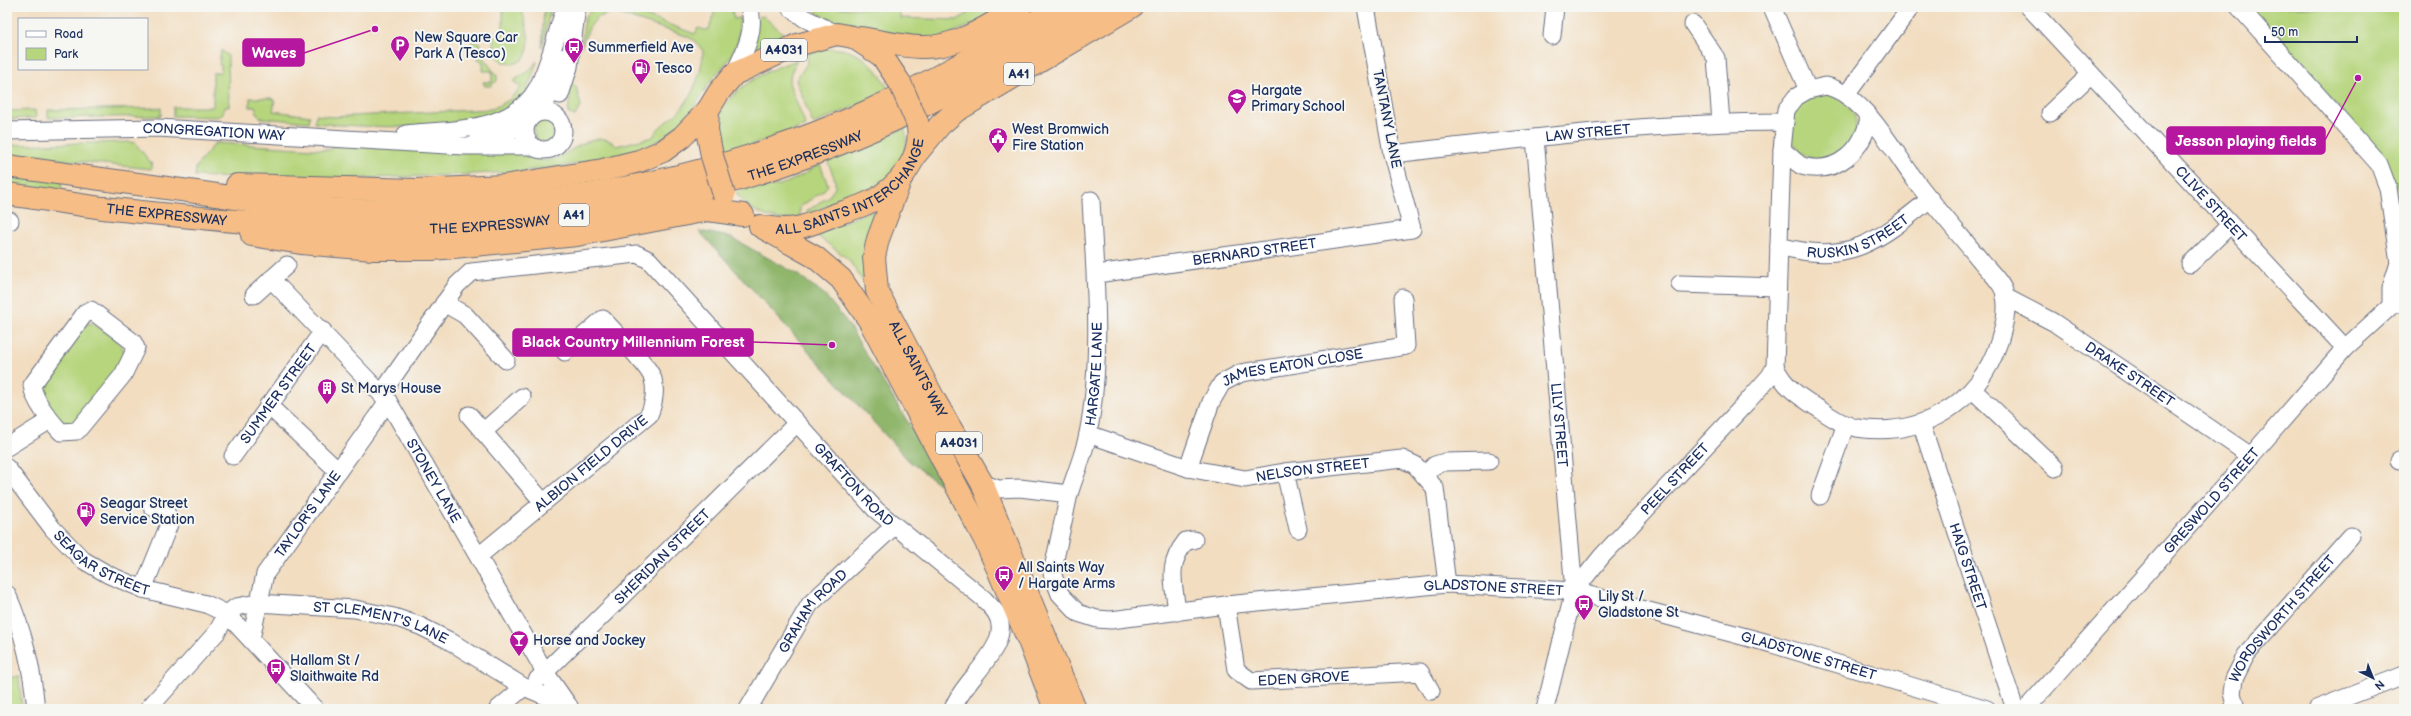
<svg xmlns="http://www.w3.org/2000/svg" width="2411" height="716" font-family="'Balsamiq Sans',sans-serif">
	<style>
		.green { fill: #b6d57d; stroke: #68826e }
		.forest { fill: #90b66c; stroke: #567265 }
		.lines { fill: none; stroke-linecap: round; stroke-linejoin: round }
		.minor-casing { stroke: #666c80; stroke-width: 19 }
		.highway-casing { stroke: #666c80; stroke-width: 24 }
		.minor { stroke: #fff; stroke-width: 17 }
		.highway { stroke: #f6be86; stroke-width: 22 }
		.highway-bridge-casing { stroke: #666c80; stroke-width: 24; stroke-linecap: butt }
		.highway-bridge { stroke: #f6be86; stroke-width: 22 }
		.labels { text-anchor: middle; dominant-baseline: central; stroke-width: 4; stroke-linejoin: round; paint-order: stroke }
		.shield { fill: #f6f6f2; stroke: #5d6b8a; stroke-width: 1 }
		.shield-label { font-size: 13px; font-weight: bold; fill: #1b2f5e }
		.poi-label { font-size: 14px; fill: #1b2f5e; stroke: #f6f6f2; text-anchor: start }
		.street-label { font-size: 14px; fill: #1b2f5e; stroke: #f6f6f2 }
		.leader { fill: none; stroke: #b5179e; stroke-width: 1.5 }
		.callout-dot { fill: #b5179e; stroke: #f6f6f2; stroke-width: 1.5 }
		.callout { fill: #b5179e; stroke: #b5179e; stroke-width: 1.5 }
		.callout-label { font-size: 15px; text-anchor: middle; font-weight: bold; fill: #fff }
	</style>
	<rect width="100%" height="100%" fill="#f6f6f2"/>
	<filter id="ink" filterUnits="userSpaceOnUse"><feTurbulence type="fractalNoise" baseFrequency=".025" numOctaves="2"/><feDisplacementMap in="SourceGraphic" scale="8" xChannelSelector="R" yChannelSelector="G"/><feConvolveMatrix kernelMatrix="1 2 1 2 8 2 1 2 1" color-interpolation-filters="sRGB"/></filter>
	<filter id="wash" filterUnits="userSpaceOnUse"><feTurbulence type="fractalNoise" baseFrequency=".012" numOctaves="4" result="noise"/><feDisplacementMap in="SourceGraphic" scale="16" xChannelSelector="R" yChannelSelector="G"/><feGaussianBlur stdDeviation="0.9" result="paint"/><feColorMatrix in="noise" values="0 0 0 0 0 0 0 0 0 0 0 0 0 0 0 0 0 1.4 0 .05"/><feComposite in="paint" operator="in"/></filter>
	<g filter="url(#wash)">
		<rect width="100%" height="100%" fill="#f2ddc0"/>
		<g class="green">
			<path d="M503 7H521C525 23 537 51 519 62 513 65 507 64 501 61L495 53 493 37 503 36Z"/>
			<polygon points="544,7 551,7 542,48"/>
			<path d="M621 7 695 34 698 28 705 30 709 29 716 7H731L734 19 740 18 738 41 730 58 710 82 691 112 663 138 644 148 618 156 566 166 515 172 450 175 293 181 195 176 196 167 214 144 218 143 330 150 334 146 523 153C531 156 541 162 550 160 566 158 598 124 616 146L653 137C658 125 670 121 679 111 692 98 703 70 703 51L694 40 686 36 612 12 597 18 589 28 581 47 585 17 593 8Z"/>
			<polygon points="818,7 900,10 900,18 957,20 967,14 967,7 1002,7 992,17 934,40 853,27 833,21 816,13"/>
			<polygon points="2248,7 2404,7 2404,230 2398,190 2377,150"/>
			<polygon points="763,16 791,40 751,56 758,17"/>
			<polygon points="472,40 480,43 483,57 497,76 497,81 490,86 485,86 483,82 492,82 492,71 483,71 483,62 477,58 477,50 472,50"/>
			<path d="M823 49C853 45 876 63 888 89L874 96 875 98 813 124 796 80 808 62 807 54Z"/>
			<polygon points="221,50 228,56 229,107 225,107 222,115 217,117 173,116 173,107 213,107 213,73 221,72 221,65 219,65"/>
			<path d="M797 60 791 73 789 83 806 126 739 149 738 147 724 152C721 142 717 132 718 122 724 89 770 69 797 60Z"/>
			<path d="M537 61C533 74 529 89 519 99 483 135 363 127 314 123L316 115 332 117 492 109 509 100 521 87 513 81 530 70Z"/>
			<polygon points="571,84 576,86 581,106 575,116 568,113"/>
			<path d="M1825 94C1842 97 1861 112 1855 132 1851 144 1845 151 1833 156 1790 175 1767 103 1825 94Z"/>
			<polygon points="250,98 271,98 275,100 273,111 310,116 309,122 261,118 257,114 256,107 250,107"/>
			<polygon points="161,108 161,116 48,118 48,110"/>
			<polygon points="35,110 36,118 7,119 7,111"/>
			<circle cx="545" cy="131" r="11"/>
			<path d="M905 128C916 187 847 194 808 214L807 211 829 196 835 188V180L827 160Z"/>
			<polygon points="130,142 135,143 152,164 151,169 7,154 7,145"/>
			<path d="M820 164 828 185 823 191 800 207V218C774 223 752 214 736 193L744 189 749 190 748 187C783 189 792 181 820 164Z"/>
			<polygon points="7,173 62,180 60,196 7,190"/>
			<polygon points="885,205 867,287 848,259 815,234"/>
			<path d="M92 323C111 337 127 340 125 365L75 426 67 427C55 417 41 401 42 385 43 377 75 335 82 325Z"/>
			<polygon points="19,676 22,709 7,709 7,678"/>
		</g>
		<polygon class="forest" points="699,231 730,237 797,274 824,294 846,321 951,493 909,461"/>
	</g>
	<g filter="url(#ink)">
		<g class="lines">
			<g class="minor-casing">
				<g id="minor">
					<polyline points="790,7 804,18 837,34"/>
					<polyline points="1772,7 1808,90"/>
					<path id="s1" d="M2029 7 2345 348"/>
					<polyline points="2239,7 2379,164 2388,188 2399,263 2404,275"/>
					<polyline points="1693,24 1716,58 1721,122"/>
					<polyline points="1552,36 1555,7"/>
					<path d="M734 74C744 53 757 30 749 7"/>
					<path d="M1826 86C1863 94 1893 150 1915 180 1936 208 1959 234 1981 261 1988 270 2000 280 2004 291 2009 308 2004 326 1999 342 1979 403 1922 438 1857 428 1842 425 1828 415 1816 407 1797 395 1785 387 1775 367L1782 150 1786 110 1796 97 1808 90Z"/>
					<polyline points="560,95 569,67 577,7"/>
					<polyline points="1846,95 1911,7"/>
					<circle cx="544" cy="131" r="19"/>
					<polyline points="2050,113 2091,74"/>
					<polyline points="532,116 548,98 559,57"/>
					<path id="s2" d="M7 131 158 128 464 146H532"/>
					<path d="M406 134C450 129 514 133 538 87 550 63 556 34 565 9"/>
					<polyline points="479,137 516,129 528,121"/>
					<path id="s3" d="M1535 138 1574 591 1545 709"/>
					<path d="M1782 150C1788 154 1796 163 1802 166 1837 176 1864 149 1869 117"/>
					<path id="s4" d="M1392 154C1522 139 1653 122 1785 122"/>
					<polyline points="7,221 10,221"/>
					<path id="s5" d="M1779 246C1849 265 1877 242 1930 199"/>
					<polyline points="2190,264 2230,225"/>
					<path id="s6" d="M1097 274 1412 229 1392 154 1366 7"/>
					<path id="s7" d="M271 279 388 401 545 672 568 705"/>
					<polyline points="1680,284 1777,287"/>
					<polyline points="254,295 287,265"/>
					<path id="s8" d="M2005 297 2053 322 2251 456"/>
					<polyline points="444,303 465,315 506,360"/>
					<polyline points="2391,306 2391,288 2399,263"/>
					<path d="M91 310 133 342 136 348 123 375 77 431 61 432C50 420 34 402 32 385L86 312Z"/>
					<polyline points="1973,390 2055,468"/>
					<path id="s9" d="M382 393 457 285 471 272 637 254 649 260 876 510 984 599C988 604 993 608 996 613 1016 644 962 680 953 709"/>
					<polyline points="268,405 337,470"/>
					<polyline points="469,415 543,502"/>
					<path id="s10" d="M1921 423 2015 709"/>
					<polyline points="483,432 522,397"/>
					<path id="s11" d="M1088 434 1188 468 1245 479 1285 472 1402 459 1415 465 1435 488 1447 584"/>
					<polyline points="7,447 50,420"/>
					<path id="s12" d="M233 456 323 331"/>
					<polyline points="2399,460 2404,460"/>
					<path id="s13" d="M7 468 53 529 83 560 109 575 143 589 206 604 227 614 315 709"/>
					<path id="s14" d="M1188 468 1211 402 1222 383 1241 373 1406 346 1403 298"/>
					<polyline points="1285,472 1298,529"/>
					<polyline points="1424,475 1435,465 1445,462 1489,461"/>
					<path id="s15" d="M982 483 998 489 1020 488 1069 494C1075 475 1084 454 1088 434 1103 357 1095 277 1091 200"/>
					<path id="s16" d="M1069 494 1052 573 1060 594 1078 613 1097 619 1111 620 1226 605 1447 584 1574 591 1772 644 1987 709"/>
					<polyline points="1820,496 1846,424"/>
					<path id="s17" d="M480 555 649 415C654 403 656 391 653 379 649 365 614 332 603 319L565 352"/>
					<polyline points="143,589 170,522 166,512 152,507"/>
					<path id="s18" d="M1574 591 1602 556 1746 403 1770 376 1775 367"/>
					<path d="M7 594C24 633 32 667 36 709"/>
					<path id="s19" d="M1226 605 1236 670 1251 681 1420 672 1431 691"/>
					<path d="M1177 612C1174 582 1166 566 1186 541L1194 540"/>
					<path id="s20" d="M251 639 265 574 388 401"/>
					<path id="s21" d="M537 680 796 424"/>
					<path id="s22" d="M148 709 217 632 227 614 236 607 257 603 355 609 394 617 420 626 448 640 524 687 569 706"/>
					<polyline points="498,709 524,687"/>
					<path id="s23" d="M748 709 810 604 894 526"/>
					<path id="s24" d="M2026 709 2251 456 2345 348 2391 306 2404 301"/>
					<path id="s25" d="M2236 709 2232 693 2234 679 2246 655 2351 536"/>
					<polyline points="2316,709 2404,675"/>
				</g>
			</g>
			<g class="highway-casing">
				<g id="highway">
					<path d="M861 38C880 41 900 46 919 47 957 49 989 25 1020 7"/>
					<polyline points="917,153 940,125 956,111 1131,7"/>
					<polyline points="712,156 707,130 708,110 719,92 734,74 797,45 837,34 853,37 882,56 900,83"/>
					<path d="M7 166C73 175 138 184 203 193 238 198 273 205 307 208 496 220 692 190 866 112 933 82 996 44 1060 7"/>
					<path id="s26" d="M901 178 878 239 874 257 877 291 935 401 982 483 1075 709"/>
					<polyline points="237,185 416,190 504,186 603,170 639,161 663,151 682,137 708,110"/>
					<path id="s27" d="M7 194C39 198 71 204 103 208 209 219 316 231 423 229 576 226 732 192 872 130 951 95 1025 50 1098 7"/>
					<polyline points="760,226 815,257 841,279 869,320 986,542 1029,641 1055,709"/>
					<path id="s28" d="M766 227C795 233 811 224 837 214 852 209 870 204 882 195 906 178 924 151 917 122"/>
					<polyline points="252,235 301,243 373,249 433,249 577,235 708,210 743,215"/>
				</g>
			</g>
			<use href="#minor" class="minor"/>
			<use href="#highway" class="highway"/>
			<g class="highway-bridge-casing">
				<g id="highway-bridge">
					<polyline points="900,83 917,122"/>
					<polyline points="712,156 724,195"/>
				</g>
			</g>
			<use href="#highway-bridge" class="highway-bridge"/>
		</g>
	</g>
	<defs>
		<g id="parking-pin" transform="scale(1)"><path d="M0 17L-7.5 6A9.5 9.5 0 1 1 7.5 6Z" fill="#b5179e" stroke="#f6f6f2"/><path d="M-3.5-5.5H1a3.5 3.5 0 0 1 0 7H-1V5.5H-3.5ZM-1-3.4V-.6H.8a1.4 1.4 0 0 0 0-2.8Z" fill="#fff"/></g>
		<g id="bus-pin" transform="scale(1)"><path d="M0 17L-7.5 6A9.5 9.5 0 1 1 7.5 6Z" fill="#b5179e" stroke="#f6f6f2"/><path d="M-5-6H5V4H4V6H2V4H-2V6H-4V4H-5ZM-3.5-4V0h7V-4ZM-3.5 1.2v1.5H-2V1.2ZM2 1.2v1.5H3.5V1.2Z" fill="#fff"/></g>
		<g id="fuel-pin" transform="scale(1)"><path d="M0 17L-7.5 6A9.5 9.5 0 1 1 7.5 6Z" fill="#b5179e" stroke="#f6f6f2"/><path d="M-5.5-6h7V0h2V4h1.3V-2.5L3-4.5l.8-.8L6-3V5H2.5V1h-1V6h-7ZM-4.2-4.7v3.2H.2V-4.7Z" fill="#fff"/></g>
		<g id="school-pin" transform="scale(1)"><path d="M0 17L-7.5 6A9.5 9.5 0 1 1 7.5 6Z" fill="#b5179e" stroke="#f6f6f2"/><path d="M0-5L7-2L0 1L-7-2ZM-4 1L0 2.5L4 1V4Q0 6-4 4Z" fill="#fff"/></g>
		<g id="civic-pin" transform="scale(1)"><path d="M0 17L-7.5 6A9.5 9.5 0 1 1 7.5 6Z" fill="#b5179e" stroke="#f6f6f2"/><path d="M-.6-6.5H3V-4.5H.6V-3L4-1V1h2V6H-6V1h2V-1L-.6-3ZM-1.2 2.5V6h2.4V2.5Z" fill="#fff"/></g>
		<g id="building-pin" transform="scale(1)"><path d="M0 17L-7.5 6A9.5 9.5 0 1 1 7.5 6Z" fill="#b5179e" stroke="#f6f6f2"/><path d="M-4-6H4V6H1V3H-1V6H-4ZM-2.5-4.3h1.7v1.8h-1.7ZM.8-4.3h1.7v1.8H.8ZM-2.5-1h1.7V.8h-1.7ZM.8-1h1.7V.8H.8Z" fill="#fff"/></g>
		<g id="bar-pin" transform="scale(1)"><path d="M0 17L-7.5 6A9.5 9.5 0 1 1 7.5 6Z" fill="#b5179e" stroke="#f6f6f2"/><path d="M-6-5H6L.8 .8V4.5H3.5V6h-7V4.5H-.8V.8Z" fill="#fff"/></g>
	</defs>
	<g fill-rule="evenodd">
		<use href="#parking-pin" x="400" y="45"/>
		<use href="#bus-pin" x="574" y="47"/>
		<use href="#fuel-pin" x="641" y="68"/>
		<use href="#school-pin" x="1237" y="98"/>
		<use href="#civic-pin" x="998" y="137"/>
		<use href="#building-pin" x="327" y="388"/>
		<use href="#fuel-pin" x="86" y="511"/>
		<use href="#bus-pin" x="1004" y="575"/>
		<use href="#bus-pin" x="1584" y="604"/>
		<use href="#bar-pin" x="519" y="640"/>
		<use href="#bus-pin" x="276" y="668"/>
	</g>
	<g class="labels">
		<g class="shield">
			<rect x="761" y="39" width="46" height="22" rx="3"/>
			<rect x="1004" y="63" width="30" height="22" rx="3"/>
			<rect x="559" y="204" width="30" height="22" rx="3"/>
			<rect x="936" y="432" width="46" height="22" rx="3"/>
		</g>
		<g class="shield-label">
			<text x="784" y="50">A4031</text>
			<text x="1019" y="74">A41</text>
			<text x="574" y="215">A41</text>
			<text x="959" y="443">A4031</text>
		</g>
		<g class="poi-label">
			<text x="414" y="37">New Square Car<tspan x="414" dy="16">Park A (Tesco)</tspan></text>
			<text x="588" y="47">Summerfield Ave</text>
			<text x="655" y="68">Tesco</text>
			<text x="1251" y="90">Hargate<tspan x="1251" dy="16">Primary School</tspan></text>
			<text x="1012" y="129">West Bromwich<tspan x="1012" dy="16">Fire Station</tspan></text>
			<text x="341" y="388">St Marys House</text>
			<text x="100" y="503">Seagar Street<tspan x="100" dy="16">Service Station</tspan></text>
			<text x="1018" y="567">All Saints Way<tspan x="1018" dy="16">/ Hargate Arms</tspan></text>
			<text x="1598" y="596">Lily St /<tspan x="1598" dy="16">Gladstone St</tspan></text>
			<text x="533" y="640">Horse and Jockey</text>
			<text x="290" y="660">Hallam St /<tspan x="290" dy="16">Slaithwaite Rd</tspan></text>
		</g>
		<g class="street-label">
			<text transform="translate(1387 119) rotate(79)">TANTANY LANE</text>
			<text stroke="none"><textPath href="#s2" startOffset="207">CONGREGATION WAY</textPath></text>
			<text stroke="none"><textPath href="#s4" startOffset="197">LAW STREET</textPath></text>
			<text stroke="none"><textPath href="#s27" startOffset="809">THE EXPRESSWAY</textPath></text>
			<text stroke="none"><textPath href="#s28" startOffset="101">ALL SAINTS INTERCHANGE</textPath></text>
			<text stroke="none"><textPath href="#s1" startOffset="268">CLIVE STREET</textPath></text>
			<text stroke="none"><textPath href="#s27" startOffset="161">THE EXPRESSWAY</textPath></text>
			<text stroke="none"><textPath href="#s27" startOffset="485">THE EXPRESSWAY</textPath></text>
			<text stroke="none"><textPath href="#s5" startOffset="83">RUSKIN STREET</textPath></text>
			<text stroke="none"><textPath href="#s6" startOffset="159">BERNARD STREET</textPath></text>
			<text stroke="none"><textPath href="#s26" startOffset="206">ALL SAINTS WAY</textPath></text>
			<text stroke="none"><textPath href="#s14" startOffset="165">JAMES EATON CLOSE</textPath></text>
			<text stroke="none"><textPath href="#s15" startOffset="212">HARGATE LANE</textPath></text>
			<text stroke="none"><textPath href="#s8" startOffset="147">DRAKE STREET</textPath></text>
			<text stroke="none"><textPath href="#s12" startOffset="77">SUMMER STREET</textPath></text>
			<text stroke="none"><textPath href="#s3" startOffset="288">LILY STREET</textPath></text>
			<text stroke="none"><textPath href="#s17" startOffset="144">ALBION FIELD DRIVE</textPath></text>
			<text stroke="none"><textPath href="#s11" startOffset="232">NELSON STREET</textPath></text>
			<text stroke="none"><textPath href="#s7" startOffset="261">STONEY LANE</textPath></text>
			<text stroke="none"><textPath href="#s18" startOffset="151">PEEL STREET</textPath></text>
			<text stroke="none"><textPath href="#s9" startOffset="635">GRAFTON ROAD</textPath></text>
			<text stroke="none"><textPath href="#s24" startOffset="279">GRESWOLD STREET</textPath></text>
			<text stroke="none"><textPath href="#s20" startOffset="140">TAYLOR'S LANE</textPath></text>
			<text stroke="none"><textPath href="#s21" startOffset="176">SHERIDAN STREET</textPath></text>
			<text stroke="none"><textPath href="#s13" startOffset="137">SEAGAR STREET</textPath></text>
			<text stroke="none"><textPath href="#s10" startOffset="151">HAIG STREET</textPath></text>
			<text stroke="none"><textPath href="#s16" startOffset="548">GLADSTONE STREET</textPath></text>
			<text stroke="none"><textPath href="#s23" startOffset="118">GRAHAM ROAD</textPath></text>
			<text stroke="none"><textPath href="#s25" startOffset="108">WORDSWORTH STREET</textPath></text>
			<text stroke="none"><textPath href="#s22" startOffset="283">ST CLEMENT'S LANE</textPath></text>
			<text stroke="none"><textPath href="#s16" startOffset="872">GLADSTONE STREET</textPath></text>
			<text stroke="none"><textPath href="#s19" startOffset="137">EDEN GROVE</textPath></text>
		</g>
	</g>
	<path class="leader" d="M375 29L304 53M2358 78L2325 140M832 345L753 342"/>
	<g class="callout-dot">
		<circle cx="375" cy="29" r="4"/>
		<circle cx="2358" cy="78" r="4"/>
		<circle cx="832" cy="345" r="4"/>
	</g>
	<g class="callout">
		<rect x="243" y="39" width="61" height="27" rx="4"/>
		<rect x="2167" y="127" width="158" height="27" rx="4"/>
		<rect x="513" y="329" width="240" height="27" rx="4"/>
	</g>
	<g class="callout-label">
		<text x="274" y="58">Waves</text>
		<text x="2246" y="146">Jesson playing fields</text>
		<text x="633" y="347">Black Country Millennium Forest</text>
	</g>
	<rect width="2411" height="716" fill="none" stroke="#f6f6f2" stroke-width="24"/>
	<rect x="18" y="18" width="130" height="52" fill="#f6f6f2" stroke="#9ea6b7"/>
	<rect x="26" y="31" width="20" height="6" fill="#ffffff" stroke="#9ea6b7"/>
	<text x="54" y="38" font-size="12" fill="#1b2f5e">Road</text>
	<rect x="26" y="48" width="20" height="12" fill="#b6d57d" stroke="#9ea6b7"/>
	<text x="54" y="58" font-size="12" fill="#1b2f5e">Park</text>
	<g transform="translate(2373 678) rotate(137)" stroke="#f6f6f2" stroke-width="3" paint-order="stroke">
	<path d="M0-3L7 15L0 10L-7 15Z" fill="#1b2f5e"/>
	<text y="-6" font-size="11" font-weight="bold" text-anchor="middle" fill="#1b2f5e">N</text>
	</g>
	<path d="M2265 36v6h92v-6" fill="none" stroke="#1b2f5e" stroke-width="2"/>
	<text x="2271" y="36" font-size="12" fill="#1b2f5e" stroke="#f6f6f2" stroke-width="3" paint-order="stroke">50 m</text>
</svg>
